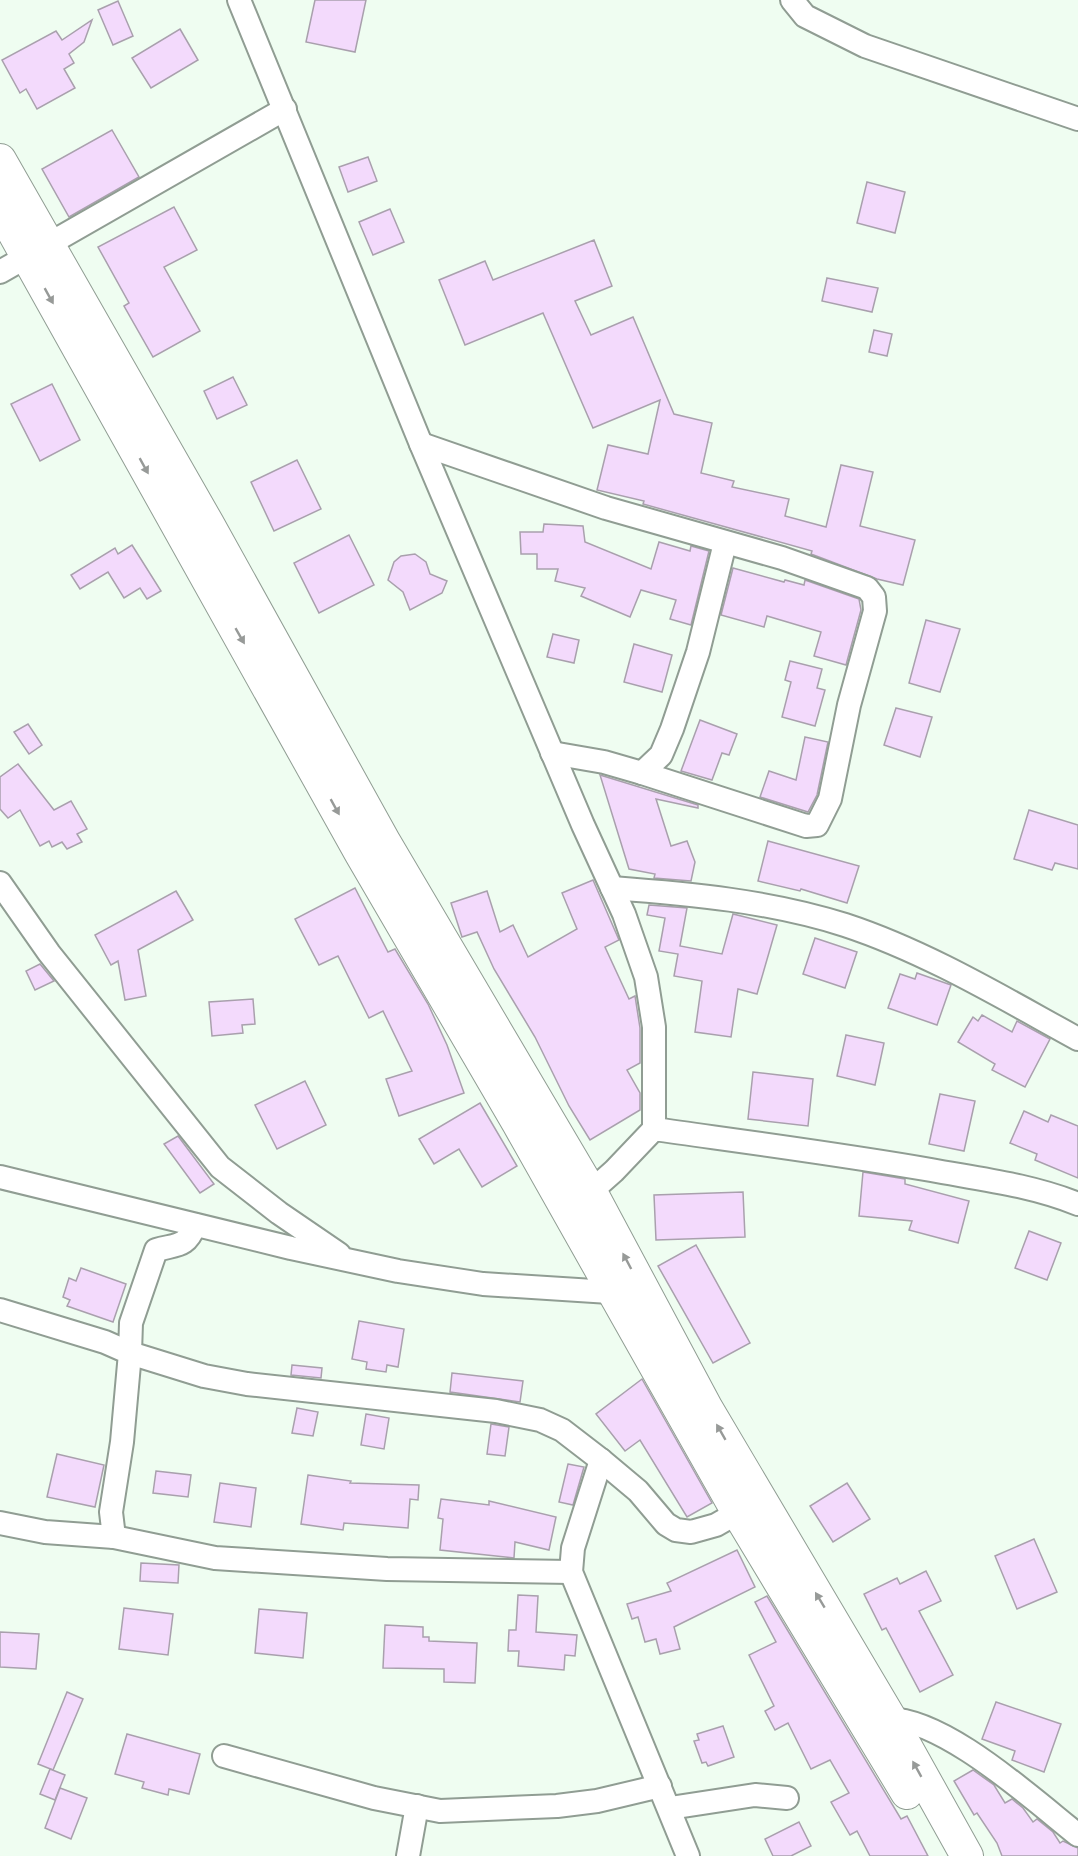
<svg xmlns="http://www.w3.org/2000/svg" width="1078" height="1856" font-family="'Public Sans',sans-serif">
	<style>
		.building { fill: #f3dafc; stroke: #a9a0ad; stroke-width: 1.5 }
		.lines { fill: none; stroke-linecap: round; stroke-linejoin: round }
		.street-casing { stroke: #909d93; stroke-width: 26 }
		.secondary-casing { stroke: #909d93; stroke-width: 34 }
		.street { stroke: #fff; stroke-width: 22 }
		.secondary { stroke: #fff; stroke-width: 32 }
		.oneway { fill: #979a98 }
	</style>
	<rect width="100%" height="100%" fill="#effdf1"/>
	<g class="building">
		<polygon points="315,0 366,0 355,52 306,42"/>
		<polygon points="118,1 133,36 113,45 98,10"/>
		<polygon points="92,20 84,42 69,54 74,63 64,69 75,88 37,109 26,89 20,93 2,60 56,31 62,40"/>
		<polygon points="180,29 198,60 151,88 132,58"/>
		<polygon points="112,130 139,177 69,217 42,169"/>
		<polygon points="368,157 377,181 348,192 339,167"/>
		<polygon points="867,182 905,192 895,233 857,223"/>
		<polygon points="174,207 197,250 164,267 200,331 153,357 124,306 129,303 98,247"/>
		<polygon points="390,209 404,242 373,255 359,222"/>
		<polygon points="594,240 612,286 575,301 591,335 633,317 674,414 712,423 701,473 734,481 732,487 789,499 785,516 826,527 841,465 873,472 860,526 915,540 903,585 877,579 811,554 812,551 643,504 644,501 597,490 608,445 648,454 660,400 593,428 543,313 465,345 439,280 485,261 493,280"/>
		<polygon points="827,278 878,288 872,312 822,301"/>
		<polygon points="874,330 892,334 887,356 869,352"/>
		<polygon points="233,377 247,405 217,419 204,391"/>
		<polygon points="52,384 80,440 40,461 11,404"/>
		<polygon points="297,460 321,509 274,531 251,482"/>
		<polygon points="544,524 583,526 585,542 651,569 659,542 690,551 691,546 709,551 691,625 670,619 676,600 641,590 630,617 581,596 585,588 555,581 558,569 537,569 537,554 521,554 520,532 543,532"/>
		<polygon points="349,535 374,585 319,613 294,563"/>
		<polygon points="132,545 161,591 147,599 140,588 124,598 108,572 80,589 71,575 115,548 118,554"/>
		<polygon points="415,554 426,562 430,574 447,581 442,593 410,610 403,592 388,580 394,562 401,556"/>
		<polygon points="733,568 784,582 785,580 804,585 805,580 859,599 861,610 846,665 814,656 821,632 767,616 764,627 721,615"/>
		<polygon points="926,620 960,629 940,692 909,683"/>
		<polygon points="553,634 579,640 574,663 547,657"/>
		<polygon points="634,644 672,655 662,692 624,682"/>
		<polygon points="790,661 822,669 817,688 825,690 815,726 782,717 791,682 785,680"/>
		<polygon points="896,708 932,717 920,757 884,745"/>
		<polygon points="700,720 737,734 729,755 722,753 712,780 681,771"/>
		<polygon points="28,724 42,745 29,754 14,732"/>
		<polygon points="805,737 828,742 817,795 808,812 760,797 769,771 796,780"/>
		<polygon points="18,764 54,810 71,801 87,829 77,834 82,842 67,849 62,842 52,847 49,841 40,846 20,810 8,818 0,809 0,777"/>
		<polygon points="600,775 698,805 698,808 656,799 671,846 687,841 695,862 691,881 654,878 655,874 629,869"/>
		<polygon points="1029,810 1078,825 1078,869 1055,863 1052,870 1014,859"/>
		<polygon points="768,841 859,866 847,903 801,889 800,891 758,881"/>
		<polygon points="593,880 619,940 605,947 629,999 635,996 640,1028 640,1063 627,1070 640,1093 640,1110 590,1140 569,1106 535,1037 494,969 477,932 462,937 451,903 487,891 500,932 513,925 528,957 577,929 562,893"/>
		<polygon points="355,888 388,952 395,949 428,1004 447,1045 464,1093 399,1116 386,1079 412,1071 383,1011 369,1018 338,956 319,965 295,919"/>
		<polygon points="176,891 193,920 138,950 146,996 125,1000 118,961 111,965 95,935"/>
		<polygon points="649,905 687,908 680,946 722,954 733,914 777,925 757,994 738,989 731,1037 695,1032 702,981 674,976 678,954 659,951 665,918 647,915"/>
		<polygon points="815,938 857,952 845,988 803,974"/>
		<polygon points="40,964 54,981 35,990 26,971"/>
		<polygon points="917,973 951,985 937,1025 888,1008 900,974 915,979"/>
		<polygon points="253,999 255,1024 242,1025 243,1033 212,1036 209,1002"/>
		<polygon points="982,1015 1012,1032 1017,1021 1050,1039 1025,1087 992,1070 995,1064 958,1042 973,1017 978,1021"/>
		<polygon points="846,1035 884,1043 875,1085 837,1076"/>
		<polygon points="753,1072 813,1079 808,1126 748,1119"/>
		<polygon points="305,1081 326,1125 277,1149 255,1105"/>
		<polygon points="940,1094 975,1101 964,1151 929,1144"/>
		<polygon points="480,1103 517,1166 482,1187 459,1149 434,1164 419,1139"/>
		<polygon points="1024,1111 1048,1122 1051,1115 1078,1126 1078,1178 1035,1160 1037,1154 1010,1143"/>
		<polygon points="178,1136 214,1184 200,1193 164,1144"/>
		<polygon points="863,1172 905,1179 905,1184 969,1201 958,1243 909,1230 912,1221 859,1216"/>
		<polygon points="743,1192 745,1237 656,1240 654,1195"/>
		<polygon points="1029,1231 1061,1243 1047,1280 1015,1268"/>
		<polygon points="696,1245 750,1343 713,1363 658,1266"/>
		<polygon points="81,1268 126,1284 113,1322 67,1306 70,1300 63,1297 69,1278 76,1281"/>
		<polygon points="359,1321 404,1329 398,1367 387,1365 386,1372 366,1369 367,1362 352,1359"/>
		<polygon points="292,1365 322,1368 321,1378 291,1375"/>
		<polygon points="452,1373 523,1381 520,1402 450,1392"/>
		<polygon points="642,1379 712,1503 687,1517 640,1440 625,1451 596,1414"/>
		<polygon points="297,1408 318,1412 313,1436 292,1433"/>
		<polygon points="366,1414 389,1418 384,1449 361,1445"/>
		<polygon points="491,1424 509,1427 505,1456 487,1454"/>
		<polygon points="57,1454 104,1465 95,1507 47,1497"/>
		<polygon points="568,1464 584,1467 573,1505 559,1502"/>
		<polygon points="156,1471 191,1475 188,1497 153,1493"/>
		<polygon points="308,1475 351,1481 350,1483 419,1485 418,1500 410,1499 408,1528 344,1523 343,1530 301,1524"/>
		<polygon points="220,1483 256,1488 251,1527 214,1522"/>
		<polygon points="847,1483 870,1519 833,1542 810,1506"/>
		<polygon points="441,1499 489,1505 489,1501 556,1517 549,1550 515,1542 514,1558 440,1550 443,1519 438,1518"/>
		<polygon points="1034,1539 1057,1592 1017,1609 995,1556"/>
		<polygon points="737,1550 755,1587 674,1627 680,1649 660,1654 656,1639 645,1642 638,1617 632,1619 627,1604 671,1591 667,1583"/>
		<polygon points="141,1563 179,1565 178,1583 140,1581"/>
		<polygon points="926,1571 941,1601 919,1611 953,1675 920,1692 886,1628 882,1630 864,1594 897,1578 900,1584"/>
		<polygon points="518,1595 538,1596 536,1632 577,1635 575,1656 565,1655 564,1670 518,1666 519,1651 508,1651 509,1630 516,1630"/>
		<polygon points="767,1596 901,1819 907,1816 928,1856 870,1856 857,1831 850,1835 831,1802 849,1793 830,1760 811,1769 788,1723 775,1730 765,1711 774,1706 749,1655 776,1642 755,1602"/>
		<polygon points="124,1608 173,1614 168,1655 119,1649"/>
		<polygon points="259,1609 307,1613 303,1658 255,1653"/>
		<polygon points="385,1625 423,1627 423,1637 429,1637 429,1641 477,1643 475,1683 444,1682 444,1669 383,1668"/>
		<polygon points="0,1632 39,1634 36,1669 0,1667"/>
		<polygon points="67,1692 83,1699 53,1770 38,1764"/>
		<polygon points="996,1702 1061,1724 1044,1772 1012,1760 1015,1751 982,1739"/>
		<polygon points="723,1726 734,1757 708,1766 706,1762 702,1763 694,1741 699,1740 697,1734"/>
		<polygon points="127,1734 200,1754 189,1794 169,1789 168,1795 142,1788 144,1782 115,1774"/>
		<polygon points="50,1769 65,1775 55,1800 40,1794"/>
		<polygon points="973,1770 994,1785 1005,1803 1012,1799 1023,1808 1033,1822 1037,1819 1053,1832 1060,1843 1063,1841 1078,1848 1078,1856 1002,1856 997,1843 977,1813 974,1815 954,1781"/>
		<polygon points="60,1788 87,1798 71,1839 45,1828"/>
		<polygon points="799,1822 811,1846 791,1856 773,1856 765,1839"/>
	</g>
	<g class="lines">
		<g class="street-casing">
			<g id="street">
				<polyline points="239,0 421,444 583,825 624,914 646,977 654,1027 654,1129"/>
				<polyline points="792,0 805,16 865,46 1078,119"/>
				<polyline points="0,272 285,109"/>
				<polyline points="421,444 606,508 782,558 867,588 874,597 875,611 849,705 830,799 817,825 806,826 642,773 604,762 552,753"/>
				<polyline points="642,773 661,755 672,729 698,652 725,543"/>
				<polyline points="0,883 49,953 220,1167 279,1213 339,1254"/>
				<path d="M612 888C691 894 770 901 845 925 927 952 1003 998 1078 1039"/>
				<polyline points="0,1177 291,1248 398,1271 483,1284 625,1293"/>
				<path d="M579 1202 614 1171 654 1129C746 1142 839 1154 931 1170 980 1179 1031 1185 1078 1204"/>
				<path d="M195 1225C186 1248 177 1244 156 1250L131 1323 130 1353 204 1376 247 1384 496 1411 540 1420 562 1430 601 1460 638 1491 666 1524 676 1530 691 1532 716 1525 749 1506"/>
				<polyline points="0,1310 105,1342 130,1353 122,1442 111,1512 114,1537"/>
				<polyline points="601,1460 573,1548 571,1572 688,1856"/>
				<polyline points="0,1523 45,1532 114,1537 215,1558 387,1569 571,1572"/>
				<path d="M881 1720C936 1710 1036 1802 1078 1835"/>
				<polyline points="224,1756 374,1798 440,1811 557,1806 597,1801 660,1786"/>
				<polyline points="670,1808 755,1795 787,1798"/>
				<polyline points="408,1856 417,1806"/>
			</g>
		</g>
		<g class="secondary-casing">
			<g id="secondary">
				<polyline points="0,160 208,524 385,843 591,1192 707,1409 890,1718 967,1856"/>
				<polyline points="0,208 361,854 518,1123 737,1511 907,1793"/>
			</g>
		</g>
		<use href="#street" class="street"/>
		<use href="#secondary" class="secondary"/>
	</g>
	<defs><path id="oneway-solid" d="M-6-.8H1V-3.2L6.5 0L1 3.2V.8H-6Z" transform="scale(1.5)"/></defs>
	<g class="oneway">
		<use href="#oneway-solid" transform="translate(49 296) rotate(61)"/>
		<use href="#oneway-solid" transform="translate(144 466) rotate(61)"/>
		<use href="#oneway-solid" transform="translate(240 636) rotate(60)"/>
		<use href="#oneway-solid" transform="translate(335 807) rotate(61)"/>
		<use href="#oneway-solid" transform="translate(627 1261) rotate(-118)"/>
		<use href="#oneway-solid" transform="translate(721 1432) rotate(-120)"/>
		<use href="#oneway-solid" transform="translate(820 1600) rotate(-121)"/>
		<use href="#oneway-solid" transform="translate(917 1769) rotate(-119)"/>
	</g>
</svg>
